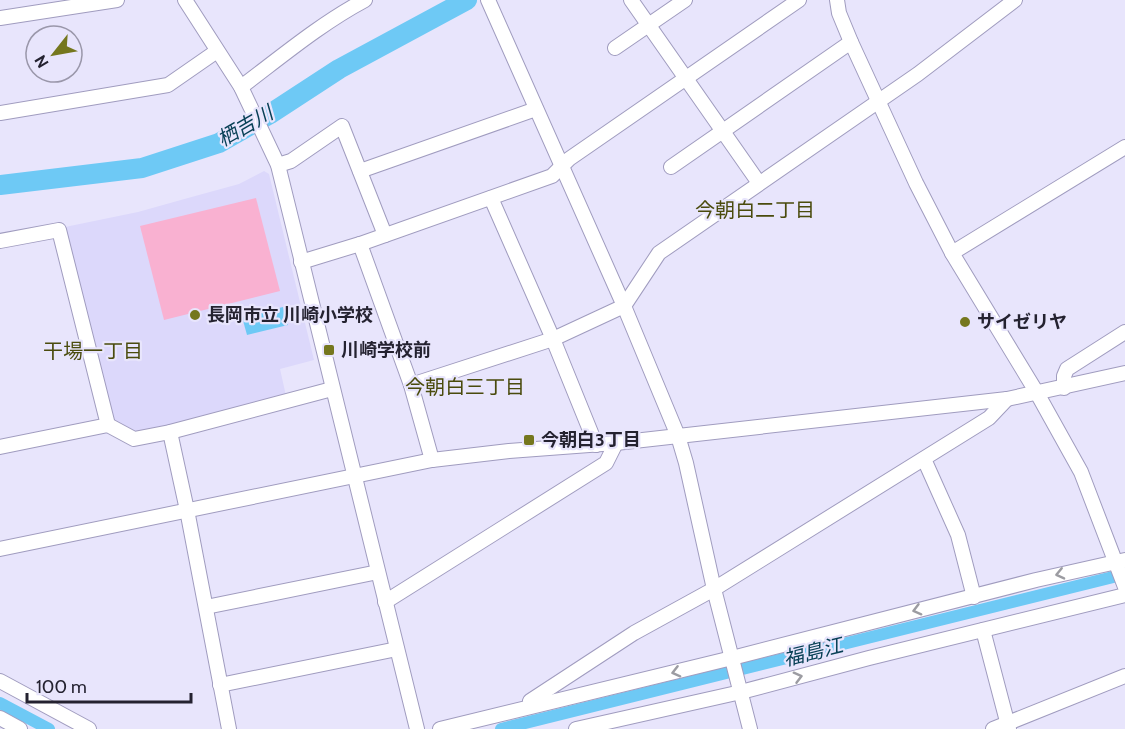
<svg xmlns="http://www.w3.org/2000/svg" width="1125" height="729" font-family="Cabin,'Noto Sans JP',sans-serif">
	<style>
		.built { fill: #dcd8fb }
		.green { fill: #f9b1d1 }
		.water { fill: #6ec9f5 }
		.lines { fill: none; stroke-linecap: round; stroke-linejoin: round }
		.canal { stroke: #6ec9f5; stroke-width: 12 }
		.river { stroke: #6ec9f5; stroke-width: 20 }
		.minor-casing { stroke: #a09cbf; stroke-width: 16 }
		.minor { stroke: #fff; stroke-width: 14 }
		.oneway { stroke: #9c9ca2 }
		.poi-dot { fill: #75771e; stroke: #e8e5fc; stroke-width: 2 }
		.labels { text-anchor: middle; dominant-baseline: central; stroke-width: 4.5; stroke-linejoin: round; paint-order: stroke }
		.poi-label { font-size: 18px; font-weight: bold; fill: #242230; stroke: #e8e5fc; text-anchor: start }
		.water-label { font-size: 20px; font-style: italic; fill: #084056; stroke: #e8e5fc }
		.neighbourhood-label { font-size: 20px; fill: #4a4b0d; stroke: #e8e5fc }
	</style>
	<rect width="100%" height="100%" fill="#e8e5fc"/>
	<polygon class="built" points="264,171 269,174 314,360 280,369 286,396 139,434 128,430 112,420 65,227 138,212 188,198 239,184"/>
	<polygon class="green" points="256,198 280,291 164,320 140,226"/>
	<polygon class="water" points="283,307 288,325 247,335 242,317"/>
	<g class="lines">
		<g class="canal">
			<polyline points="0,703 49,729"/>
			<polyline points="501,729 1125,574"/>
		</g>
		<polyline class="river" points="0,185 142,168 219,143 270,114 339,69 467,0"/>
		<g class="minor-casing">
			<g id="minor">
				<polyline points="185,0 241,87 278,165 417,729"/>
				<polyline points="488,0 624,306 678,436 686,463 714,589 750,729"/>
				<polyline points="631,0 759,183"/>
				<polyline points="837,0 839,13 851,42 916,183 952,253 1037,393 1081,472 1125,587"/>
				<polyline points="0,18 117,0"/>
				<polyline points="615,48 685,0"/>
				<path d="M241 87C281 57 320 24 365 0"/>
				<polyline points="0,113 168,85 217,51"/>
				<polyline points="278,165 291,161 342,126 385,235"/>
				<polyline points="671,167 851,42"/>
				<polyline points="360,171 536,109"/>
				<polyline points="491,198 553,339 596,445"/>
				<polyline points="0,241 59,230 108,425"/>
				<polyline points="360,244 411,385 432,460"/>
				<polyline points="952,253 1125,147"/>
				<polyline points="301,262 360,244 552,176 569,159 799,0"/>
				<polyline points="411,385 553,339 624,306 659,253 918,74 1015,0"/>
				<polyline points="1064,388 1064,376 1067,369 1125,332"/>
				<polyline points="170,432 187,510 229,729"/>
				<polyline points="0,447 108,425 134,439 170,432 332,389"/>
				<polyline points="924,459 958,535 974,597"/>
				<polyline points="0,549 432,460 509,451 616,443 1007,399 1125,373"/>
				<polyline points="385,602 606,463 616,443"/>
				<polyline points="206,607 378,572"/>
				<polyline points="983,630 1009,729"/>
				<polyline points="0,681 89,729"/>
				<polyline points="220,685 397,649"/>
				<polyline points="530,701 634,633 714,589 989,418 1007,399"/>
				<polyline points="0,718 20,729"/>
				<polyline points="440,729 732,658 1036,580 1125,560"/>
				<polyline points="576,729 741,692 869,658 1125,595"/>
				<polyline points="993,729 1125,676"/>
			</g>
		</g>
		<use href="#minor" class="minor"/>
	</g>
	<defs><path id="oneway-chevron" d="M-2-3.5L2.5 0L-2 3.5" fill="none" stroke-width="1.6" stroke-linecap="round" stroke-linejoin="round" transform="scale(1.5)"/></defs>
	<g class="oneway">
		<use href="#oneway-chevron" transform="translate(1060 574) rotate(167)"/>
		<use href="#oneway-chevron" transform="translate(917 610) rotate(165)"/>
		<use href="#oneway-chevron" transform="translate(676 672) rotate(166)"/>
		<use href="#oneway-chevron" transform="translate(798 677) rotate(-15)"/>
	</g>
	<g class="poi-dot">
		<circle cx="195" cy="315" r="6"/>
		<circle cx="965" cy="322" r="6"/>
		<rect x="323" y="344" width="12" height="12" rx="3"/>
		<rect x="523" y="434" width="12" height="12" rx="3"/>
	</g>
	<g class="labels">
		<g class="poi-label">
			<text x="207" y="315">長岡市立 川崎小学校</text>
			<text x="977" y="322">サイゼリヤ</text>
			<text x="341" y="350">川崎学校前</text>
			<text x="541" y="440">今朝白3丁目</text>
		</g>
		<g class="water-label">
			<text transform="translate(245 126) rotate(-30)">栖吉川</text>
			<text transform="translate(813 652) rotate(-14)">福島江</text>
		</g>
		<g class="neighbourhood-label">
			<text x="755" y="210">今朝白二丁目</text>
			<text x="93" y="351">干場一丁目</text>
			<text x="465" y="387">今朝白三丁目</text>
		</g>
	</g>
	<g transform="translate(54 54) rotate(239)"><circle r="28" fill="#e8e5fc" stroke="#9a97aa" stroke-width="1.5"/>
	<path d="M0-4.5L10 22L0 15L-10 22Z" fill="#75771e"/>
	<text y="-9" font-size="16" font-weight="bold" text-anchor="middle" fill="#242230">N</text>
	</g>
	<path d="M27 693v9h164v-9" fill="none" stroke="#242230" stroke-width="3"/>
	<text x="36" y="693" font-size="18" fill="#242230" stroke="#e8e5fc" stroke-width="4.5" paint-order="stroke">100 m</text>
</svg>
